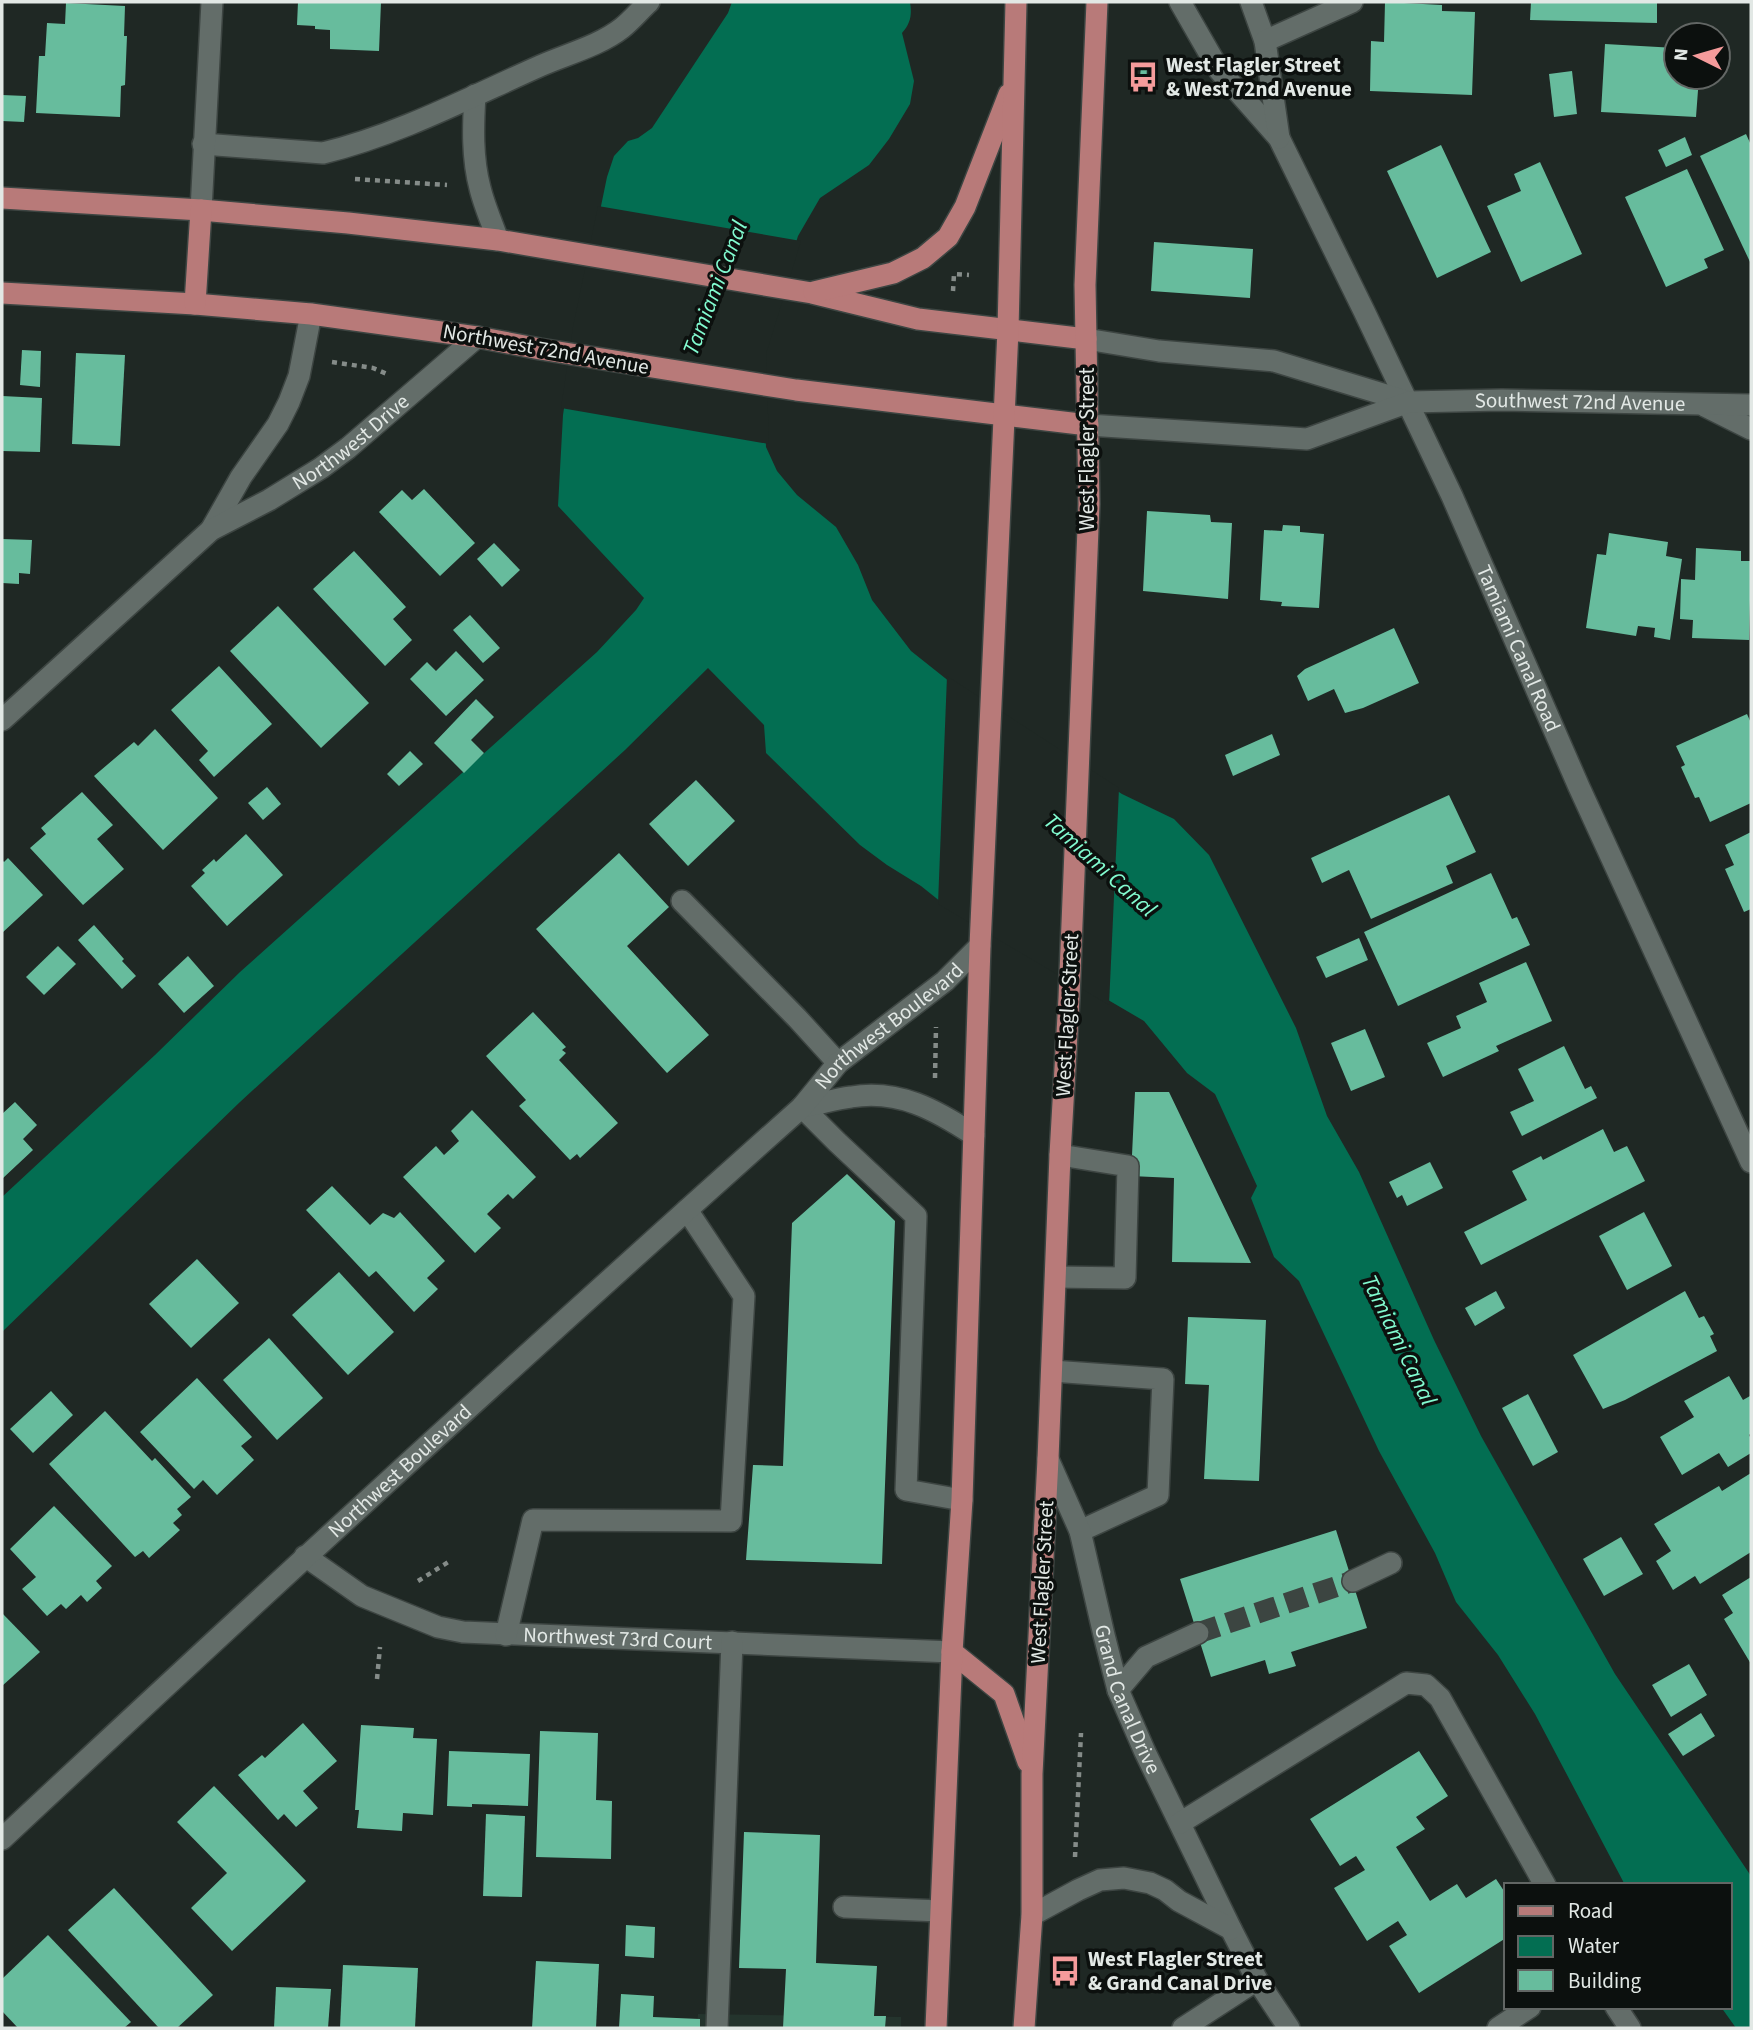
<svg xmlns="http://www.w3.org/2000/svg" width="1753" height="2030" font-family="'Source Sans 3',sans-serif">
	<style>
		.built { fill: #24342d }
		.water { fill: #036e52 }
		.pier { fill: #1f2824 }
		.building { fill: #67bc9d }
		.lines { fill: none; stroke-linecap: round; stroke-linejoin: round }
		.minor-tunnel { stroke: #3c4541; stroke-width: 21; stroke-dasharray: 21 10; stroke-linecap: butt }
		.minor-casing { stroke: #3d4542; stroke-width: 24 }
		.major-casing { stroke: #3d4542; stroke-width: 24 }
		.path { stroke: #858c89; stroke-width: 4.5; stroke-dasharray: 5 5; stroke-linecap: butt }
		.minor { stroke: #636d69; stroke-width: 21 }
		.major { stroke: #b87a79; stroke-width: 21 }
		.labels { text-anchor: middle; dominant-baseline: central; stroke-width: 7; stroke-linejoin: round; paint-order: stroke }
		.poi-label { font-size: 21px; font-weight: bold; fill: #e2e8e5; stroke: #0c100e; text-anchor: start }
		.street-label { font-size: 21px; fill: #e2e8e5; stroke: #0c100e }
		.water-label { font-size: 23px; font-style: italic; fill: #82fbd0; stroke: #0c100e }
	</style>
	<rect width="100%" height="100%" fill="#1f2824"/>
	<polygon class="built" points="698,2014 901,2017 901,2028 697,2028"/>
	<path class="water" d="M732 2H910C912 14 911 23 902 33L914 81 910 104 889 139 869 165 820 198 798 236 762 354 766 447 777 471 797 495 836 527 858 565 872 600 911 651 950 682 1122 794 1174 819 1209 855 1296 1028 1327 1116 1359 1172 1434 1340 1481 1436 1615 1674 1751 1876V2028H1736L1721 2007H1730V1885H1625L1535 1714 1498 1655 1456 1602 1435 1553 1379 1451 1299 1281 1274 1257 1251 1198 1257 1186 1215 1094 1187 1073 1144 1021 941 902 921 886 887 865 860 845 766 753 764 725 708 668 625 750 240 1102 2 1332V1197L155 1055 240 972 597 652 636 610 644 598 558 506 563 415 576 327 607 177 614 156 628 141 638 138 652 128 728 13Z"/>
	<g class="pier">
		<polygon points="598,206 801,241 766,354 769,444 561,408 573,327"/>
		<polygon points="947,676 1119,788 1109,1005 938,904"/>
	</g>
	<g class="building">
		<polygon points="298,2 381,2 379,51 330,49 330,30 315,29 315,26 297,25"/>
		<polygon points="1385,2 1442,5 1442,11 1475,12 1472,95 1370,91 1371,41 1384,42"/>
		<polygon points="1531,2 1657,2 1657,23 1530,20"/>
		<polygon points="66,3 125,6 124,36 127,36 125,85 121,86 120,117 36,113 39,56 45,56 47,23 65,24"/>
		<polygon points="1605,44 1676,48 1676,77 1699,77 1696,117 1601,112"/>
		<polygon points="1141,66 1147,67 1146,89 1139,88"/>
		<polygon points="1572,71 1577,114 1554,117 1549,74"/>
		<polygon points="2,95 26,96 24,122 2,121"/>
		<polygon points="1746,134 1751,145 1751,264 1700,156"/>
		<polygon points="1685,137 1692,155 1666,167 1658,150"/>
		<polygon points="1441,145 1491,252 1437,278 1387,171"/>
		<polygon points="1540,162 1582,254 1521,282 1487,206 1521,191 1514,174"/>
		<polygon points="1687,169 1724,250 1704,259 1708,268 1666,287 1625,197"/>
		<polygon points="1154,242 1253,249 1250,298 1151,291"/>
		<polygon points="22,350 41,351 40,387 20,385"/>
		<polygon points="76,353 125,355 120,446 72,444"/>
		<polygon points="2,396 42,398 40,452 2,451"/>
		<polygon points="424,489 475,543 440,576 379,512 402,490 412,500"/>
		<polygon points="1147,511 1210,515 1211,522 1232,523 1228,599 1143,591"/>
		<polygon points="1283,525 1300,526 1300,532 1324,534 1319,608 1281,606 1282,602 1260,600 1264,530 1282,531"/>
		<polygon points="1609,533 1668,542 1666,556 1682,559 1670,640 1654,637 1655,628 1638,626 1636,636 1586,628 1597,554 1606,555"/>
		<polygon points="2,539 32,540 30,574 19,573 19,584 2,583"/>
		<polygon points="494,543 520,570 502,587 477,559"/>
		<polygon points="1696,548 1741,551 1741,561 1751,561 1749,640 1692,638 1693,620 1680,619 1681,579 1695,580"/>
		<polygon points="354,551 406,607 393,619 412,640 385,666 313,589"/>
		<polygon points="278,606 369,703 321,748 230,651"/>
		<polygon points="470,615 500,648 483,663 453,630"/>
		<polygon points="1394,628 1419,683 1363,708 1345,713 1334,689 1308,701 1297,676 1305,669"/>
		<polygon points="456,651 484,680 446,716 410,679 427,662 436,671"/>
		<polygon points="219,666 272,724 214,777 199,760 208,751 171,710"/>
		<polygon points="476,699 494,717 471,740 484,753 464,773 434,743"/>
		<polygon points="1747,714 1751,723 1751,803 1710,822 1699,797 1695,798 1681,767 1685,765 1676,746"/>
		<polygon points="155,729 218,798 163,850 94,776 134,742 138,746"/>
		<polygon points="1272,734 1280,755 1233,776 1225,755"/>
		<polygon points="410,751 423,764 399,786 387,774"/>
		<polygon points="696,780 735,821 688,866 649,824"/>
		<polygon points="267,787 281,804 263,820 248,803"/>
		<polygon points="82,792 113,825 97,839 124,869 83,905 30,848 46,834 41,828"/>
		<polygon points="1449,795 1476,852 1446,866 1453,883 1371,919 1349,870 1322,883 1311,858"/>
		<polygon points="1751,832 1751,909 1744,912 1725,869 1734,865 1725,845"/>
		<polygon points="246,834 283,875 227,926 191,886 205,873 202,870 214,859 216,862"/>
		<polygon points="619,853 669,907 627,946 709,1035 667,1073 536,929"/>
		<polygon points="8,858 43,895 2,933 2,860 4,862"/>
		<polygon points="1491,873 1512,919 1517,917 1530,945 1398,1006 1364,932"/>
		<polygon points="94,925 124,959 122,961 136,976 122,989 78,940"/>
		<polygon points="1359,938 1368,960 1326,978 1316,957"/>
		<polygon points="58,946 76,964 44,995 26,977"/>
		<polygon points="188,956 214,986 184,1013 158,984"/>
		<polygon points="1526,962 1552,1021 1496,1046 1499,1051 1443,1077 1427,1043 1461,1028 1456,1016 1487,1002 1479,983"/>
		<polygon points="533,1012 566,1047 562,1050 566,1053 559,1060 618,1123 580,1158 577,1154 570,1160 519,1106 526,1100 486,1056"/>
		<polygon points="1365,1029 1385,1077 1351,1091 1331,1043"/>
		<polygon points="1564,1046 1585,1089 1591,1086 1597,1098 1522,1136 1510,1112 1534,1101 1518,1069"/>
		<polygon points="1135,1092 1169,1092 1251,1263 1172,1262 1174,1178 1131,1176"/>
		<polygon points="15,1102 37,1125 23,1139 33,1150 2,1179 2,1114"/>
		<polygon points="472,1110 536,1177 513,1199 508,1194 487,1214 501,1228 475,1253 403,1177 436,1146 444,1155 459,1141 451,1131"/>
		<polygon points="1603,1129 1614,1152 1627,1146 1645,1181 1481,1265 1464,1232 1527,1200 1512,1171 1541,1156 1543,1160"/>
		<polygon points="1430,1162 1443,1188 1407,1206 1402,1195 1397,1198 1389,1182"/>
		<polygon points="847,1174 895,1221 882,1564 746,1560 753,1465 783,1466 792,1223"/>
		<polygon points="332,1186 370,1225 383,1213 394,1218 400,1212 445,1261 427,1278 438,1289 414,1312 376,1271 369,1277 306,1210"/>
		<polygon points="1644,1212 1672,1266 1627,1290 1599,1236"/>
		<polygon points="197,1259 239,1303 191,1348 149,1304"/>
		<polygon points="339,1272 394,1332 348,1375 292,1315"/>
		<polygon points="1496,1291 1505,1308 1475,1326 1465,1308"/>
		<polygon points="1685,1291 1699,1318 1704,1316 1714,1334 1710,1336 1717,1351 1625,1400 1603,1409 1573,1355"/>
		<polygon points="1188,1317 1266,1320 1259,1481 1204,1479 1209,1385 1185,1384"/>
		<polygon points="269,1338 323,1398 277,1440 223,1380"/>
		<polygon points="1729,1376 1743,1400 1750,1396 1751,1397 1751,1433 1749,1435 1751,1439 1751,1453 1728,1467 1719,1453 1682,1475 1660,1437 1694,1417 1684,1401"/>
		<polygon points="197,1378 252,1437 241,1446 254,1460 217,1495 203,1480 194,1489 140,1432"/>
		<polygon points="51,1391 73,1415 33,1453 10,1429"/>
		<polygon points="1528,1394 1558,1452 1533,1466 1502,1408"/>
		<polygon points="105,1411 152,1461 155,1458 191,1497 177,1509 182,1515 173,1523 180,1530 149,1558 143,1551 135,1557 49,1464"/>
		<polygon points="1751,1473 1751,1552 1700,1584 1695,1576 1673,1590 1656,1561 1671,1551 1654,1524 1719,1486 1722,1491"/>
		<polygon points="54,1506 112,1566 96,1581 102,1588 87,1602 81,1595 66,1609 61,1604 47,1616 22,1589 36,1577 10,1549"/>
		<polygon points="1336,1530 1367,1628 1291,1652 1296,1666 1269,1674 1265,1660 1211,1677 1180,1579"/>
		<polygon points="1621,1537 1643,1574 1604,1596 1583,1559"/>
		<polygon points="1751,1577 1751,1664 1724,1619 1733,1613 1722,1595"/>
		<polygon points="2,1613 40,1652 2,1686"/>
		<polygon points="1689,1664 1707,1695 1671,1717 1652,1685"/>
		<polygon points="1701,1713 1715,1736 1683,1756 1668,1734"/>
		<polygon points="303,1723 337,1761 303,1791 318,1808 296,1827 284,1814 278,1820 238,1775 262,1755 265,1758"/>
		<polygon points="361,1725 414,1728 413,1738 437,1739 433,1815 403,1813 402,1831 357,1828 359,1810 355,1810"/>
		<polygon points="540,1731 598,1733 596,1800 612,1801 611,1859 536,1857"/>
		<polygon points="449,1751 530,1754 528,1806 472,1804 472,1807 447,1806"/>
		<polygon points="1419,1751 1448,1796 1416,1817 1425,1829 1396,1847 1430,1901 1457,1884 1466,1898 1496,1879 1506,1894 1506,1938 1419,1993 1389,1946 1407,1935 1398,1921 1367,1941 1334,1888 1365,1870 1356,1856 1340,1866 1310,1819"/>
		<polygon points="214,1786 306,1881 232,1951 191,1908 227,1873 177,1822"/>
		<polygon points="486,1814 525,1816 522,1897 483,1896"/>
		<polygon points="744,1832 820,1835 816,1963 877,1966 874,2016 886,2016 885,2028 783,2028 786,1969 739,1968"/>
		<polygon points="114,1888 213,1995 177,2028 159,2028 68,1930"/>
		<polygon points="626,1925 655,1927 654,1958 625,1956"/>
		<polygon points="48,1935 131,2022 124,2028 18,2028 2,2011 2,1979"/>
		<polygon points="536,1961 599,1964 596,2028 532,2028"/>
		<polygon points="343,1965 418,1968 415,2028 340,2028"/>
		<polygon points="276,1987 331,1989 328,2028 274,2028"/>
		<polygon points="621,1994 654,1996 653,2017 700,2019 700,2028 619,2028"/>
	</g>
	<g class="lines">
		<polyline class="minor-tunnel" points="1198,1633 1353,1581"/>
		<g class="minor-casing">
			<g id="minor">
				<path id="s1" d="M1180 2 1219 70 1279 138 1364 311 1452 496 1579 787 1751 1162"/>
				<polyline points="1251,2 1265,41 1279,138"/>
				<polyline points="1265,41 1352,2"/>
				<path d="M475 95C473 126 472 158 480 188 484 205 492 223 498 240"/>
				<path d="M203 144 323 153C398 135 470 97 540 66 567 54 599 46 622 28 632 20 640 10 649 2"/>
				<polyline points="201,210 212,2"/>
				<polyline points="1086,339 1159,351 1274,361 1409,402"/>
				<polyline points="1705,406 1751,429"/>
				<path id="s2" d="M1088 425 1307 439 1409 402 1502 400 1751 405"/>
				<polyline points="211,530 241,477 278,424 289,402 299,376 311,314"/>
				<path id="s3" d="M2 720 211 530 269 500 321 468 348 448 477 337"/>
				<polyline points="682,901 797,1018 838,1063"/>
				<polyline points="802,1107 837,1142 916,1216 906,1490 962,1500"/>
				<path d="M802 1107C819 1104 835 1099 851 1097 899 1089 936 1110 974 1135"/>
				<polyline points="1056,1277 1125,1278 1128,1166 1060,1155"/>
				<polyline points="1052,1371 1163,1379 1158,1495 1080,1531"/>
				<path id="s4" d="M1048 1459 1080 1531 1104 1635 1118 1690 1145 1752 1231 1929 1257 1980 1289 2028"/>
				<path id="s5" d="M305 1556 362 1596 438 1627 463 1632 952 1652"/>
				<polyline points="1353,1581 1391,1563"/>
				<polyline points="506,1635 533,1520 731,1521 744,1296 687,1210"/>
				<polyline points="1118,1690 1146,1657 1198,1633"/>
				<polyline points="1180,1823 1406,1683 1426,1685 1440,1698 1545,1885"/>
				<path id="s6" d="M2 1839C266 1592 532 1348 802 1107L838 1063 945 981 980 946"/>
				<polyline points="844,1907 940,1911"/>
				<polyline points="1032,1915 1078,1890 1100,1880 1124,1878 1150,1883 1165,1890 1179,1901 1231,1929"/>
				<polyline points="1616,2007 1630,2028"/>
				<polyline points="717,2028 732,1642"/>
				<polyline points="1183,2028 1257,1980"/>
				<polyline points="1498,2028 1530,2007"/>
			</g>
		</g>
		<g class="major-casing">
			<g id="major">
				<polyline points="2,198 201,210 348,223 498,240 812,293 918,319 1086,339"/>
				<polyline points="814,292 893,273 923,258 948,237 965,207 1009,94"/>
				<polyline points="2,293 195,304 311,314 477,337 540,349 796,390 1088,425"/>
				<polyline points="195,304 201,210"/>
				<polyline points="952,1652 1004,1694 1028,1762"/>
				<polyline points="936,2028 952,1652 962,1500 980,946 1008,330 1016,2"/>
				<polyline points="1024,2028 1032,1915 1032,1774 1048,1459 1060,1155 1069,998 1089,504 1085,285 1097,2"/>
			</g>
		</g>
		<g class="path">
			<polyline points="355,179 447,185"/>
			<polyline points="953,291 954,274 969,275"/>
			<polyline points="332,362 373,368 387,374"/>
			<polyline points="935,1078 936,1027"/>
			<polyline points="418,1581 450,1561"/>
			<polyline points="377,1679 380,1647"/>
			<polyline points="1075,1857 1081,1733"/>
		</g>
		<use href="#minor" class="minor"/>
		<use href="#major" class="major"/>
	</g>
	<defs>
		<g id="bus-bare" transform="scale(2.415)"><path d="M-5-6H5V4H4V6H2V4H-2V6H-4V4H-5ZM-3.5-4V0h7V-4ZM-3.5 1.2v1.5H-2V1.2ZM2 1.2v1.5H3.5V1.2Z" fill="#f59b9b" stroke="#0c100e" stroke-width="2.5" paint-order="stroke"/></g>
	</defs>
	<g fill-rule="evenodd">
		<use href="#bus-bare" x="1143" y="77"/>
		<use href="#bus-bare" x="1065" y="1971"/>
	</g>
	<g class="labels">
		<g class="poi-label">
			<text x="1166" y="65">West Flagler Street<tspan x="1166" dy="24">&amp; West 72nd Avenue</tspan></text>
			<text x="1088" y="1959">West Flagler Street<tspan x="1088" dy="24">&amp; Grand Canal Drive</tspan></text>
		</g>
		<g class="street-label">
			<text transform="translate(546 349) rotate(10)">Northwest 72nd Avenue</text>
			<text stroke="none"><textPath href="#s2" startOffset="499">Southwest 72nd Avenue</textPath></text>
			<text stroke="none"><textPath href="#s3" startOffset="448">Northwest Drive</textPath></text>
			<text transform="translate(1087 449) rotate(-90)">West Flagler Street</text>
			<text stroke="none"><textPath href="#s1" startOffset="733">Tamiami Canal Road</textPath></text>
			<text transform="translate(1067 1015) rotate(-87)">West Flagler Street</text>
			<text stroke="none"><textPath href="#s6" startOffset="1204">Northwest Boulevard</textPath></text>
			<text stroke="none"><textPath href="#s6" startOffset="542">Northwest Boulevard</textPath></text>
			<text transform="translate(1042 1582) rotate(-87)">West Flagler Street</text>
			<text stroke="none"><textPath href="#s5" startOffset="332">Northwest 73rd Court</textPath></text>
			<text stroke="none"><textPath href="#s4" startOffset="254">Grand Canal Drive</textPath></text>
		</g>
		<g class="water-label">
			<text transform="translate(715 288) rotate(-69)">Tamiami Canal</text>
			<text transform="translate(1100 865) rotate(42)">Tamiami Canal</text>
			<text transform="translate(1399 1340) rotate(64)">Tamiami Canal</text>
		</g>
	</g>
	<rect width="1753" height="2030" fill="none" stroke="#e2e8e5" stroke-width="7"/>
	<rect x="1504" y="1883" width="228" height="126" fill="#0c100e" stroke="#626664" stroke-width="2"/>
	<rect x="1518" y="1906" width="35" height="10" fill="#b87a79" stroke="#626664" stroke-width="2"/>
	<text x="1568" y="1918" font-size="21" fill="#e2e8e5">Road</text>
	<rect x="1518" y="1936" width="35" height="21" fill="#036e52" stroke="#626664" stroke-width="2"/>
	<text x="1568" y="1953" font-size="21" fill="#e2e8e5">Water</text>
	<rect x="1518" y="1970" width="35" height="21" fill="#67bc9d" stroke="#626664" stroke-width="2"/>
	<text x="1568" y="1988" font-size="21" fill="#e2e8e5">Building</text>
	<g transform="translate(1697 56) rotate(275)"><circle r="33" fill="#0c100e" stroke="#626664" stroke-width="2"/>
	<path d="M0-5L12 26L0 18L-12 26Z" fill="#f59b9b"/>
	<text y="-10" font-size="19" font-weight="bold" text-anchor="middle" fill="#e2e8e5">N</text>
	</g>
</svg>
